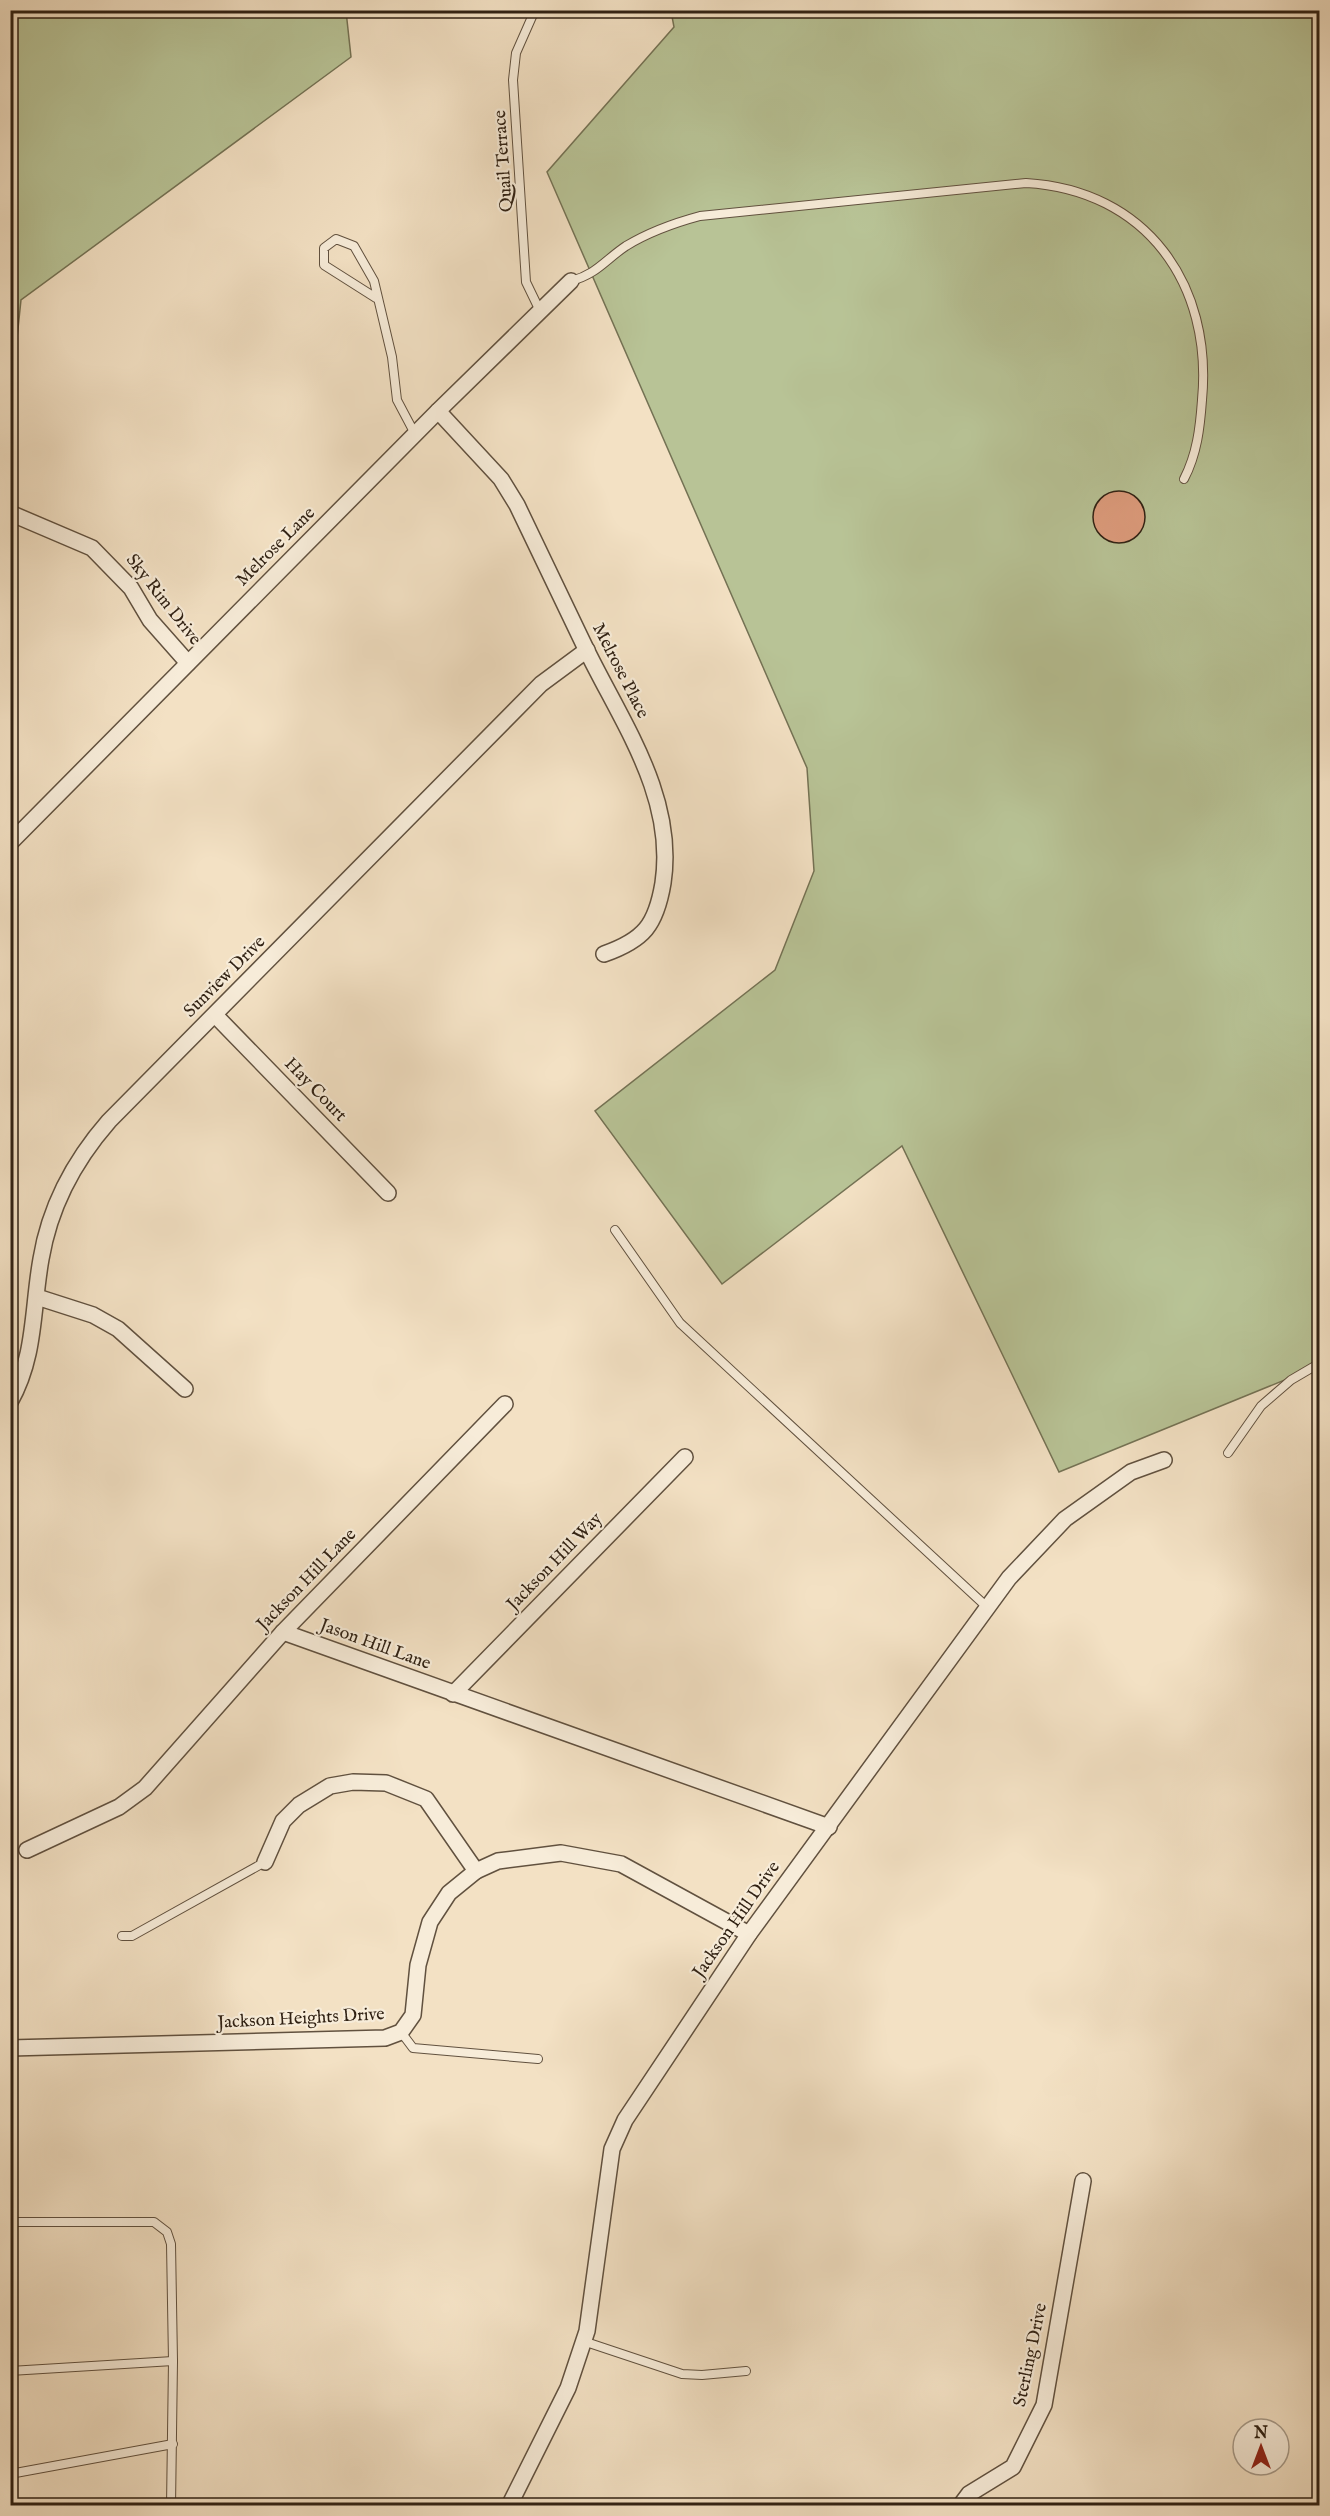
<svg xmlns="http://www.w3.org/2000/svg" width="1330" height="2516" font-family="'IM FELL English',serif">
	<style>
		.green { fill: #b8c396; stroke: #747254; stroke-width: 1.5 }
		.building { fill: #de9c7d; stroke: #302113; stroke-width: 1.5 }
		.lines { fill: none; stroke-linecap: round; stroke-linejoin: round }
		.lane-casing { stroke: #61513f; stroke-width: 10 }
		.street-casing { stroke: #61513f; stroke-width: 18 }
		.lane { stroke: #f7ecd9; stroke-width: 8 }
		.street { stroke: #f7ecd9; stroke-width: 15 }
		.labels { text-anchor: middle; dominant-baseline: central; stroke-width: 4.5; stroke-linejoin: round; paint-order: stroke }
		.street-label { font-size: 18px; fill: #302113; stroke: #f7ecd9 }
	</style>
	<rect width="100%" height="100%" fill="#f3e1c4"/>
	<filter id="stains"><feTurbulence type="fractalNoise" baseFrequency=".00333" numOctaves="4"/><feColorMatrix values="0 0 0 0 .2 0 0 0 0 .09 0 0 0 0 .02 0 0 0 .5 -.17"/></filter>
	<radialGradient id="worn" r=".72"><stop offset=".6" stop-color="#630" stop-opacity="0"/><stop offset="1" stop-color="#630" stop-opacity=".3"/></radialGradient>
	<g class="green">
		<polygon points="11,10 346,11 351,57 21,300 11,395"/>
		<polygon points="671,11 1319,11 1319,1366 1059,1472 902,1146 722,1284 595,1111 775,970 814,871 807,768 547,172 674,27"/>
	</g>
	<circle class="building" cx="1119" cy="517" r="26"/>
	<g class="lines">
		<g class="lane-casing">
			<g id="lane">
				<polyline points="535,10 516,53 513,80 526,282 540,311"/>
				<path d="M571 281C597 274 605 260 626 246 649 232 674 223 700 216L1026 183C1146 190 1213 284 1202 400 1200 428 1197 454 1184 479"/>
				<polyline points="376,298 324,265 324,248 336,239 354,246 374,281 392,357 397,400 415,434"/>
				<polyline points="615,1230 680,1323 988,1608"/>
				<polyline points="1228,1453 1261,1406 1291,1380 1320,1363"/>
				<polyline points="122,1936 132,1936 265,1862"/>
				<polyline points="401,2032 413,2048 538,2059"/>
				<polyline points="10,2222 154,2222 167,2232 171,2244 173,2361 171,2506"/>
				<polyline points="583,2341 682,2374 702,2375 746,2371"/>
				<polyline points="10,2371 173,2361"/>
				<polyline points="10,2474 173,2444"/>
			</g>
		</g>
		<g class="street-casing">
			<g id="street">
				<path d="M438 411 501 479 517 505C540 553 563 601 586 649 622 723 676 797 663 883 656 925 644 940 604 954"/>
				<polyline points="10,513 92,548 131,588 150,620 188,663"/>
				<polyline points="10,843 438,411 571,281"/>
				<polyline points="215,1015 388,1193"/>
				<polyline points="37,1297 93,1315 118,1329 185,1389"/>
				<path d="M10 1402C36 1356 32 1309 41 1259 50 1205 74 1161 109 1121L541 684 587 650"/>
				<polyline points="283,1632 829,1827"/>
				<polyline points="453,1694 685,1457"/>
				<polyline points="27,1850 119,1807 145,1788 283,1632 505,1404"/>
				<polyline points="265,1862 283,1821 299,1805 330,1786 353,1782 386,1783 426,1799 476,1871"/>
				<polyline points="10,2048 385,2038 401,2032 413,2015 418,1965 430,1922 449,1893 476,1871 498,1861 561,1853 621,1864 749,1934"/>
				<polyline points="509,2506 568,2388 587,2331 612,2149 625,2120 749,1934 1009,1578 1065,1519 1131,1472 1164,1460"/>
				<polyline points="960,2506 969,2494 1013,2467 1044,2405 1083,2181"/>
			</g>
		</g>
		<use href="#lane" class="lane"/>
		<use href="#street" class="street"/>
	</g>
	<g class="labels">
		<g class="street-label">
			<text transform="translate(504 161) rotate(-94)">Quail Terrace</text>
			<text transform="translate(276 547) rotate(-45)">Melrose Lane</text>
			<text transform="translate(163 600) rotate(52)">Sky Rim Drive</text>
			<text transform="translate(620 671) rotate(63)">Melrose Place</text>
			<text transform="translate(225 977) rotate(-45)">Sunview Drive</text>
			<text transform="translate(315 1090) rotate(46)">Hay Court</text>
			<text transform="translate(555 1562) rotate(-46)">Jackson Hill Way</text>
			<text transform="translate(307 1580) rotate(-46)">Jackson Hill Lane</text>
			<text transform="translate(375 1645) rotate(20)">Jason Hill Lane</text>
			<text transform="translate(737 1920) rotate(-55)">Jackson Hill Drive</text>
			<text transform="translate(301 2019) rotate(-3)">Jackson Heights Drive</text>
			<text transform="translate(1031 2355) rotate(-78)">Sterling Drive</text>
		</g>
	</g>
	<rect width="1330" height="2516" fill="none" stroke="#f3e1c4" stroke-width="36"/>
	<rect x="12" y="12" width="1306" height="2492" fill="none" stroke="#302113" stroke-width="3"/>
	<rect x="18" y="18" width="1294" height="2480" fill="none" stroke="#302113" stroke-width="1.5"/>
	<g transform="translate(1261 2447)"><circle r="28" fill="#f7ecd9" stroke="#a79b8a" stroke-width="1.5"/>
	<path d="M0-4.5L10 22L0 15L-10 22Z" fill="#8f2418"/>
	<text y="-9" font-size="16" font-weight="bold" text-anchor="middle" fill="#302113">N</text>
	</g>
	<rect width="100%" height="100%" filter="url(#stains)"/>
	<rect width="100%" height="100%" fill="url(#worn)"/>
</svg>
